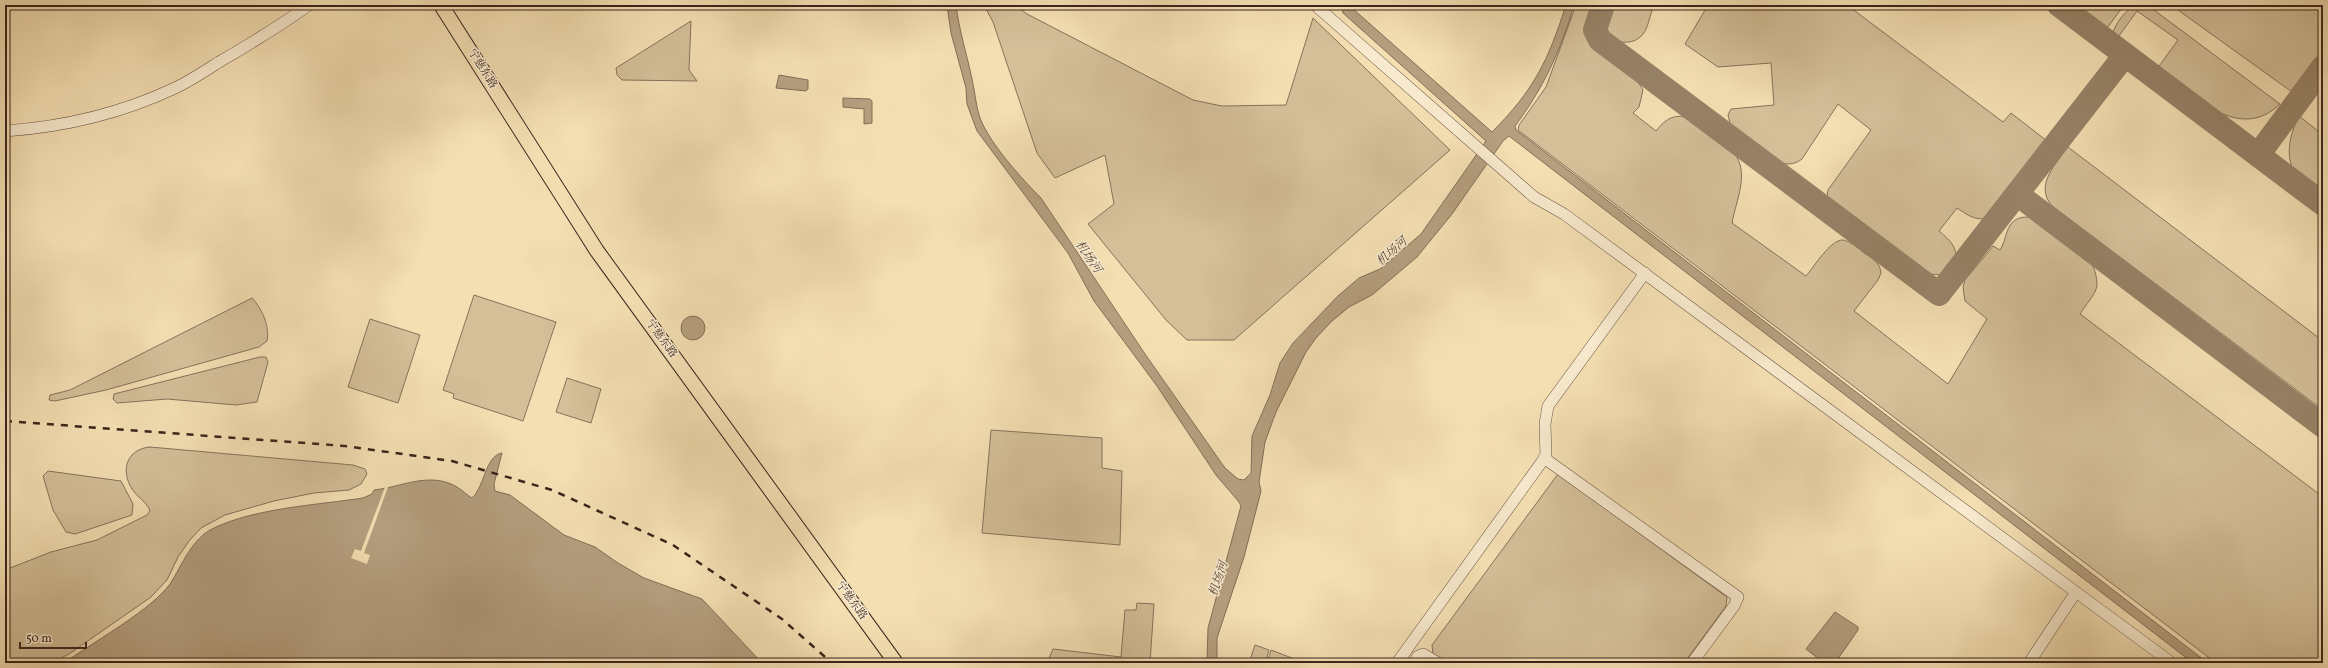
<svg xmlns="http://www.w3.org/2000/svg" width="2328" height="668" font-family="Vollkorn,'Noto Serif SC',serif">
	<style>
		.green { fill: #d4bf99; stroke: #87725a }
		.water { fill: #b59f7f; stroke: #846e57 }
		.pier { fill: #f4dfb3 }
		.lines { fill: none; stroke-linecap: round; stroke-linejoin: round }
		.taxiway { stroke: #978267; stroke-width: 24 }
		.minor-casing { stroke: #685341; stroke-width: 12 }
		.major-casing { stroke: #3a241b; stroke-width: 16 }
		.minor { stroke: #f8eace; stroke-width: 11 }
		.major { stroke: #f4dfb3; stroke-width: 14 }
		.rail { stroke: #3a241b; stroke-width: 2.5; stroke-dasharray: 7 7; stroke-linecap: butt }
		.labels { text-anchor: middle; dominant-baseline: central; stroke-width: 3; stroke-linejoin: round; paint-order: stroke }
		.street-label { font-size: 11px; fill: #3a241b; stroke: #f8eace }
		.water-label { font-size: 12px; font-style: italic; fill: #5f4939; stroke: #f8eace }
	</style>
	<rect width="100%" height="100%" fill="#f4dfb3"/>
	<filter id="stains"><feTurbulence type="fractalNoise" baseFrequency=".005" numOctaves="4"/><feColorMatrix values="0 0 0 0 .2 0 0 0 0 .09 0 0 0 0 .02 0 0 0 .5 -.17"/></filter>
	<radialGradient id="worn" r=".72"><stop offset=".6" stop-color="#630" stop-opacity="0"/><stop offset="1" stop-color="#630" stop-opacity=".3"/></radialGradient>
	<g class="green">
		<polygon points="785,5 824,5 824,9"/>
		<polygon points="984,5 1015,5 1027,14 1193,100 1222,106 1286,105 1313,18 1450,150 1234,340 1187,340 1166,320 1088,224 1114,204 1105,155 1055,178 1037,153 993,22"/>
		<path d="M1576 5H1593C1574 61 1623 53 1643 90L1639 107 1633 113 1656 131C1665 120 1673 113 1688 118L1734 153C1750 173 1736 200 1732 223L1806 276C1813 268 1831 239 1843 240 1850 241 1858 248 1864 253 1872 258 1880 262 1881 273L1878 280 1854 311 1948 384 1987 319 1965 301 1963 287 1965 280 1993 246 2000 250C2007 240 2005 225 2017 219 2023 216 2031 217 2038 219 2047 223 2083 251 2089 259 2094 266 2097 276 2097 285 2096 295 2085 305 2080 314L2323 497V663H2216L1518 130 1519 125 1546 87Z"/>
		<path d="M1611 5H1655C1648 15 1650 30 1639 38 1627 47 1607 41 1605 26 1604 19 1608 11 1611 5Z"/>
		<path d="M1708 5H1847L2003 122 2011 113 2047 141 1992 215C1978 224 1968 215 1957 208L1939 231C1951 241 1960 249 1954 266L1943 275 1929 274 1827 196 1828 190 1871 130 1838 104 1802 159C1795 164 1790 165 1781 163L1731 127 1728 115 1731 109 1774 105 1771 63 1718 67 1685 44Z"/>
		<polygon points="2065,5 2124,5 2107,28 2102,32"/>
		<path d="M2135 5 2150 7 2280 104C2239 144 2191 94 2157 69L2178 40 2137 11 2116 40H2113C2110 28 2126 10 2135 5Z"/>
		<polygon points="2171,5 2323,5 2323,51 2292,92"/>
		<polygon points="691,21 689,70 697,81 622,80 617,75 616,68"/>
		<path d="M2299 116 2323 135V196C2315 190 2304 184 2298 177 2283 160 2290 133 2299 116Z"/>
		<path d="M2068 147 2323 341V410L2051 205C2035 184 2056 164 2068 147Z"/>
		<polygon points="474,295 556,322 523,421 453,398 454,394 443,390"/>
		<path d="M252 298C262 309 270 326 267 341L259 347 106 390 55 401 49 400 50 395 70 390Z"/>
		<polygon points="370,319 420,335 398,403 348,387"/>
		<polygon points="260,357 266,357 268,362 257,402 236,405 167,399 117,403 113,399 114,394"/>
		<polygon points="567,378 601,389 591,423 556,412"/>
		<polygon points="991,430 1102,438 1102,468 1122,471 1120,545 982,533"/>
		<path d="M150 447 353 465 365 469 367 474 361 484 349 490 314 493 274 501 225 515 201 528 189 541 178 557 167 580 151 597 69 654 51 663H5V570L51 552 97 540 147 515 150 511C147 502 137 497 132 489 120 470 127 449 150 447Z"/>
		<polygon points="48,471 121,481 133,504 132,515 75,534 66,532 53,510 43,476"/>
		<polygon points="1558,474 1727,597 1726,606 1684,663 1445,663 1433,654 1432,645"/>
		<polygon points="1137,603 1154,604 1150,663 1047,663 1053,649 1121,657 1125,610 1136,610"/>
		<polygon points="1255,645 1269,650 1265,663 1249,663"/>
		<polygon points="1271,650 1305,663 1267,663"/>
	</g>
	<g class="water">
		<path d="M947 5H956C959 30 967 55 972 79 975 92 976 107 980 118 990 144 1022 179 1041 198L1145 354 1225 468 1238 479 1244 480 1251 473 1252 436 1270 395 1280 363 1293 343 1338 296 1359 278 1380 269 1421 234 1486 141 1343 13 1341 5H1353L1352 8 1492 132C1534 90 1548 61 1566 5H1574C1561 50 1543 89 1515 126L1516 130 2208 663H2193L1509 136 1503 141 1452 214 1417 257 1372 295 1349 307 1331 322 1316 338 1306 352 1276 412 1265 442 1259 482 1261 491 1258 503 1244 557 1217 638V663H1207L1208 628 1241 506 1239 502 1216 475 1157 386 1094 301 1068 253 977 131 967 104 966 88 951 33Z"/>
		<polygon points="779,75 808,80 808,89 806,91 776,88"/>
		<polygon points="843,98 870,99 872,101 872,123 864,124 864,109 843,107"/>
		<circle cx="693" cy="328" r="12"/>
		<path d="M502 453 494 484 495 491 510 495 564 535 595 547 618 563 644 578 702 599 762 663H62L70 659C97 640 152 609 170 584 183 564 191 539 214 528 256 508 317 505 363 498L372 494 374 490C402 487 430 471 457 487 462 490 467 495 472 498 485 486 485 456 502 453Z"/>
		<polygon points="1835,612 1858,627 1858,630 1835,663 1824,663 1806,649"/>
	</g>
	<polygon class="pier" points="385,487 388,487 364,553 370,555 367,564 351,558 355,549 361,551"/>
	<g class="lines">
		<g class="taxiway">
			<polyline points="1603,5 1595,30 1600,40 1939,294 2125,55"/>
			<polyline points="2059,5 2323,204"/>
			<polyline points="2258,155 2323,67"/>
			<polyline points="2017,194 2323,426"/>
		</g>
		<g class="minor-casing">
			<g id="minor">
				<polyline points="1315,5 1534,197 1564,214 2172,663"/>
				<path d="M5 131C63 127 122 113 175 88 190 81 205 71 219 62 250 44 280 26 309 5"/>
				<polyline points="1544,458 1738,597 1734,606 1692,663"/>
				<polyline points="1397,663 1546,456 1545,424 1548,406 1645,273"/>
				<polyline points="1414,663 1418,656 1423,654 1438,663"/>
				<polyline points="2029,663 2076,592"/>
			</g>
		</g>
		<g class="major-casing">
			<polyline id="major" points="441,5 597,251 896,663"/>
		</g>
		<use href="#minor" class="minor"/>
		<use href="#major" class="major"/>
		<polyline class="rail" points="5,421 345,446 452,461 552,490 673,545 782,619 832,663"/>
	</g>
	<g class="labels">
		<g class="street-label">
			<text transform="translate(482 69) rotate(58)">宁慈东路</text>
			<text transform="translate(661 339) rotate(54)">宁慈东路</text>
			<text transform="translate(851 601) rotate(54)">宁慈东路</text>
		</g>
		<g class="water-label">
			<text transform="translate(1392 252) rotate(-41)">机场河</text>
			<text transform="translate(1088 257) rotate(55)">机场河</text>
			<text transform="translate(1219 579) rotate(-72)">机场河</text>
		</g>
	</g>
	<rect width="2328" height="668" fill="none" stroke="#f4dfb3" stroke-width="20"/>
	<rect x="6" y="6" width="2316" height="656" fill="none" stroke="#3a241b" stroke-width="2"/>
	<rect x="10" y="10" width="2308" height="648" fill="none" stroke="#3a241b"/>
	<path d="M20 642v6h66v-6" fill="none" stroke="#3a241b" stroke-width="2"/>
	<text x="26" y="642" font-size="12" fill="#3a241b" stroke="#f8eace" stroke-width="3" paint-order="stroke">50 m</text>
	<rect width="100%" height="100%" filter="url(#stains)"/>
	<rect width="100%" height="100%" fill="url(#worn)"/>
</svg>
